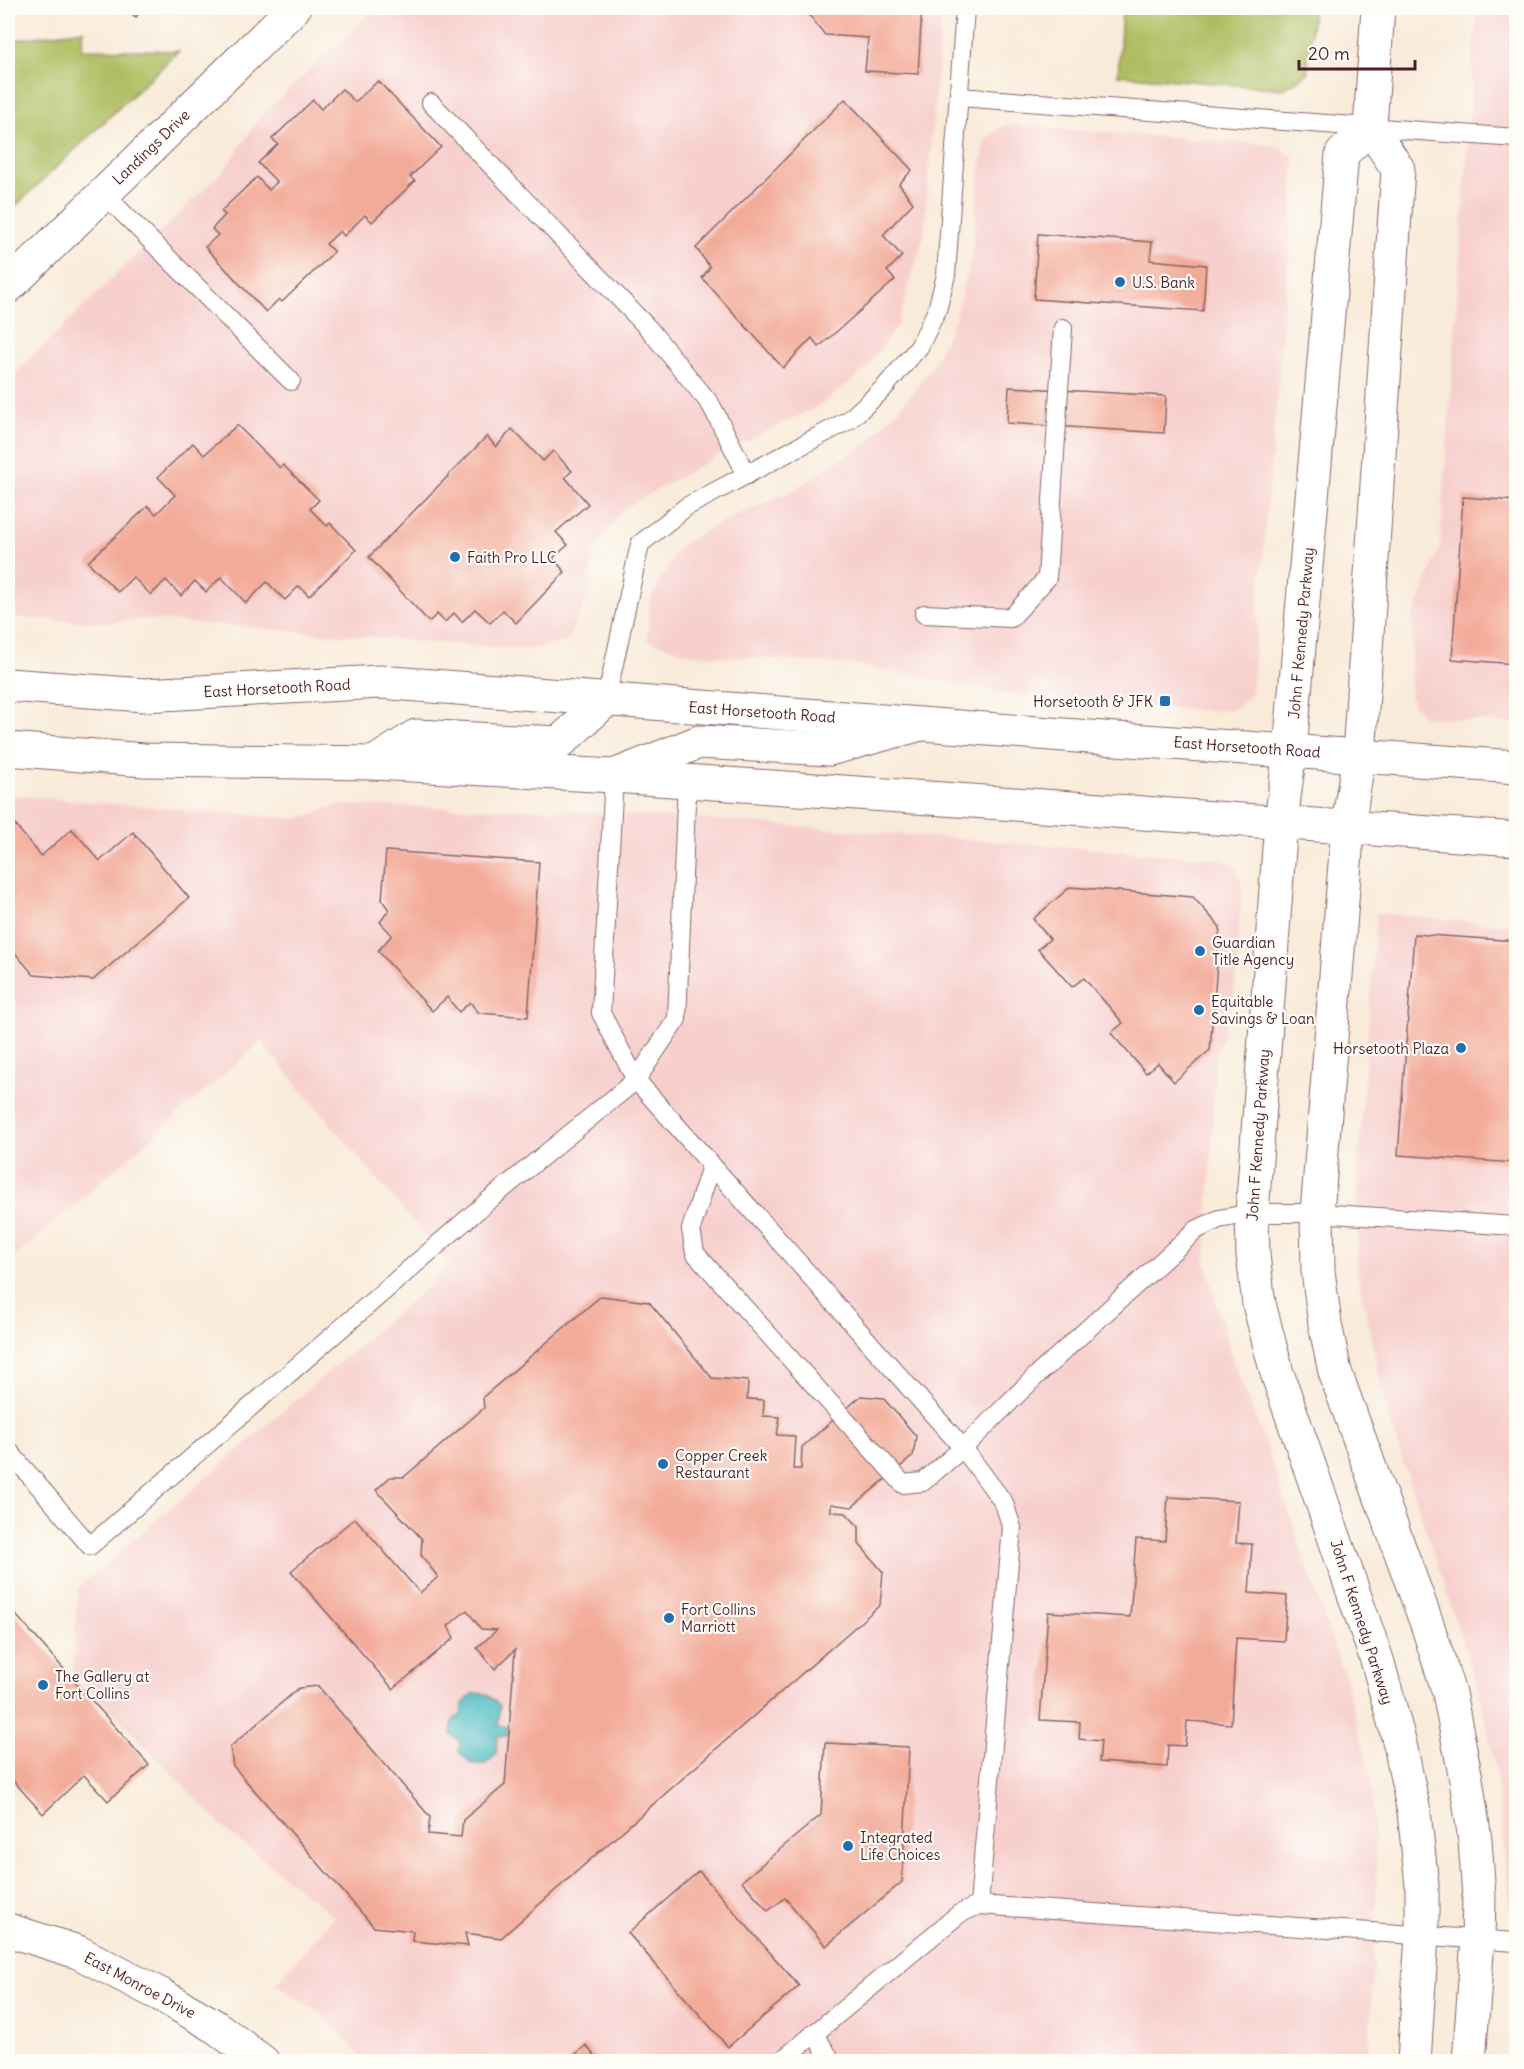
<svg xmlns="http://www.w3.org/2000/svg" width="1524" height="2069" font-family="Delius,sans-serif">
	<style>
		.built { fill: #f7d0ce }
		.green { fill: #aebd60; stroke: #7c6e46; stroke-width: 1.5 }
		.water { fill: #4ebcc3; stroke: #4c6e77; stroke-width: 1.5 }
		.building { fill: #f3ab99 }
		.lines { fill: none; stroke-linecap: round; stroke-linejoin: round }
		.service-casing { stroke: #876668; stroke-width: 20 }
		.minor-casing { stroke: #876668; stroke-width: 35 }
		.tertiary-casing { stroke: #876668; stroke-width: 35 }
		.primary-casing { stroke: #876668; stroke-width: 35 }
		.service { stroke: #fff; stroke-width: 18 }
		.minor { stroke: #fff; stroke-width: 33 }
		.tertiary { stroke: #fff; stroke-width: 33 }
		.primary { stroke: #fff; stroke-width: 33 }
		.poi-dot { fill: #1f6fb2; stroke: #fdfcf7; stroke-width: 2 }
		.labels { text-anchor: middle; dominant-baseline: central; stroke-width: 4.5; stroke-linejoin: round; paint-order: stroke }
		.street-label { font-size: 15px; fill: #4a1f2b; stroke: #fdfcf7 }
		.poi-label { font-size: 15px; fill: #4a1f2b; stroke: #fdfcf7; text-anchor: start }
	</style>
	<rect width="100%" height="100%" fill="#fdfcf7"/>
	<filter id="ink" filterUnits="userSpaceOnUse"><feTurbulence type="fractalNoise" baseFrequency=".0167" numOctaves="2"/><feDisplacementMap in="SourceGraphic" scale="12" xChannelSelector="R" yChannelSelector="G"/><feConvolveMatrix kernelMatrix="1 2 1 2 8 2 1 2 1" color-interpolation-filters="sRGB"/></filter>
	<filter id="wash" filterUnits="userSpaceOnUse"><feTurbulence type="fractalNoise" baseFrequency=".008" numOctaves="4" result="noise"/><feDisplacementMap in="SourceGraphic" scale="24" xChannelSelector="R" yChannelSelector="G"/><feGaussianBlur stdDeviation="1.35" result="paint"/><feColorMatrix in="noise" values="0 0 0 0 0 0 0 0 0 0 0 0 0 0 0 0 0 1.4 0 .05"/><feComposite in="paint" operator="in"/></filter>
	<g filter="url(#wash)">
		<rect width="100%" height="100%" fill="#f9ebd9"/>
		<g class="built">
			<polygon points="375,8 942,8 924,234 898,324 866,370 818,406 721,454 623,509 593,551 589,595 566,642 526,650 145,619 104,623 8,617 8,380 226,168 260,117"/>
			<polygon points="1477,8 1516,8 1516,724 1422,716 1410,698 1413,616 1440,547"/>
			<polygon points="1005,125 1272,145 1294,157 1292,218 1251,695 1235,709 1214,711 1010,694 857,665 690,654 647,640 651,597 680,546 717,524 792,491 866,443 901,407 930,370 955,318 972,254 980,171 986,139"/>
			<polygon points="8,795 298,819 337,805 554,810 740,822 1224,859 1236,868 1242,885 1234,995 1216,1056 1206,1263 1232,1359 1264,1439 1345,1678 1371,1777 1377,1887 1369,2061 365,2061 327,2018 276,1984 334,1916 228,1832 73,1671 78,1588 451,1266 261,1042 8,1263"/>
			<polygon points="1376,913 1516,926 1516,1956 1495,1768 1480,1695 1388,1416 1357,1272 1358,1165"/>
		</g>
		<g class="green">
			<polygon points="1122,8 1313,8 1307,74 1284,89 1118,75"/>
			<polygon points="83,30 82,49 179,51 8,213 8,41"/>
		</g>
		<polygon class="water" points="473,1693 486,1694 500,1705 498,1725 508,1727 507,1736 497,1736 496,1755 485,1764 471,1764 459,1751 460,1742 451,1734 453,1720 462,1714 463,1704"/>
		<g id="blocks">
			<g class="building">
				<polygon points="123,8 143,8 136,17"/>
				<polygon points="804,8 922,8 918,74 865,71 868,38 825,35"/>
				<polygon points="378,81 441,147 410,177 415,181 372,222 365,215 344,236 340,231 326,244 334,252 282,302 279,299 266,312 205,247 218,235 212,229 225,215 221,211 257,177 269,190 277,182 258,163 278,144 272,139 313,100 321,109 342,89 355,102"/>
				<polygon points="845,99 912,170 899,184 913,203 883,235 902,256 887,271 895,280 819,347 812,338 783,368 702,278 710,267 696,248"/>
				<polygon points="1038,234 1152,242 1150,260 1206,265 1203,311 1034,299"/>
				<polygon points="1009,387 1166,396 1164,433 1007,423"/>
				<polygon points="237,425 280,468 283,465 319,500 310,509 327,526 330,523 356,550 309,596 299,586 285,600 267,582 246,603 221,577 206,592 195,581 181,596 166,580 151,595 133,577 118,592 88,562 148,506 156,514 175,495 158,477 193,443 204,455"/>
				<polygon points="512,429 543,461 553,451 572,471 565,477 588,504 556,532 568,545 553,558 565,572 516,623 503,610 490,623 475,609 462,622 454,613 445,622 437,614 429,622 369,557 487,436 496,447"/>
				<polygon points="1463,497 1516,501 1516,664 1452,659"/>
				<polygon points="12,821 41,856 72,829 100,861 133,832 189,898 93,980 34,975 8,945 8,825"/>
				<polygon points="386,851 539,862 528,1017 479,1013 470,1002 459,1012 447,997 432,1011 378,951 392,935 380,922 389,910 382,900"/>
				<polygon points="1070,887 1193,897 1220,927 1210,1050 1174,1082 1158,1063 1146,1073 1111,1033 1123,1023 1084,978 1072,987 1038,949 1050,939 1033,919"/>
				<polygon points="1414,934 1516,941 1516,1163 1398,1155"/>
				<polygon points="601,1296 649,1302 712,1378 748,1381 747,1399 764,1400 763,1416 780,1417 777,1435 795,1436 793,1469 801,1469 802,1447 861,1396 883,1398 916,1436 913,1456 852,1507 831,1504 831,1512 846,1513 859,1527 859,1544 883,1572 880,1605 501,1938 465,1933 468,1946 412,1941 413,1931 374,1927 233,1766 230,1747 299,1688 318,1686 430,1817 428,1834 461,1837 463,1820 505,1785 515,1650 495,1669 477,1648 497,1630 481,1629 467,1610 448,1626 454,1638 393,1689 291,1571 355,1518 420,1593 438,1577 421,1555 422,1539 376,1490 390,1477 404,1477 484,1408 483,1397"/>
				<polygon points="1168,1497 1239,1501 1236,1543 1252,1544 1249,1593 1287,1596 1284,1641 1236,1638 1231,1724 1187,1721 1185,1746 1168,1745 1167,1767 1099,1762 1101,1741 1079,1739 1080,1722 1040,1720 1048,1612 1130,1617 1136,1539 1165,1541"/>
				<polygon points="8,1606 149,1765 108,1801 84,1775 43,1814 8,1775"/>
				<polygon points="825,1743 909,1747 902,1882 826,1946 785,1898 768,1911 742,1881 821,1815"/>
				<polygon points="699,1871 799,1986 728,2047 628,1933"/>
				<polygon points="586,2045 599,2062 567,2062"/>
			</g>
		</g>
	</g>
	<g filter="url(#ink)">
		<use href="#blocks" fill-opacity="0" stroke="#876668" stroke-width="1.5"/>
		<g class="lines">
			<g class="service-casing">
				<g id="service">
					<polyline points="959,97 1516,138"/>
					<polyline points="431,103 649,329 711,405 747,475"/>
					<polyline points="103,193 291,381"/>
					<polyline points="924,614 1011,618 1047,578 1063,328"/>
					<polyline points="606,700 640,544 686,507 849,420 883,389 919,347 937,310 946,275 965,8"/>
					<polyline points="614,776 601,1013 636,1080 677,1019 687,780"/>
					<polyline points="711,1166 691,1229 695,1253 903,1484 923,1482 963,1448 1004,1503 1012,1528 979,1905"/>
					<polyline points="8,1450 90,1546 488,1201 636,1080 963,1448 1035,1377 1196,1230 1219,1219 1252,1213 1317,1213 1516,1226"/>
					<polyline points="814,2033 832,2062"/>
					<polyline points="780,2062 959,1914 979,1905 1516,1942"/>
				</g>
			</g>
			<g class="minor-casing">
				<g id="minor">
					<polyline points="8,287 294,8"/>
					<polyline points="1290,750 1281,822 1252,1213 1253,1255 1259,1304 1277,1373 1378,1663 1400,1744 1414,1812 1422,1885 1422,1935 1414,2062"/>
					<polyline points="374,763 416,736 559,743 606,700"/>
					<polyline points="614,776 699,742 829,749 917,725"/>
					<polyline points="1348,826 1317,1213 1318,1271 1325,1324 1335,1372 1427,1624 1449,1693 1466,1779 1475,1840 1479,1897 1478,1939 1469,2062"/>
					<polyline points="8,1930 78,1952 161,1995 213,2025 263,2062"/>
				</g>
			</g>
			<g class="tertiary-casing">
				<g id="tertiary">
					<polyline points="1290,750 1342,154 1370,127"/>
					<polyline points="1348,826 1359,755 1398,169 1370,127 1378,8"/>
				</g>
			</g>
			<g class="primary-casing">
				<g id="primary">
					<polyline points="8,685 144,695 380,682 1116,739 1516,767"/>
					<polyline points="8,749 144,760 374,763 614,776 1516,839"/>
				</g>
			</g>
			<use href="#service" class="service"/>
			<use href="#minor" class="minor"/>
			<use href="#tertiary" class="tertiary"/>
			<use href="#primary" class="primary"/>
		</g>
	</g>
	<g class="poi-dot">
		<circle cx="1120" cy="282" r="6"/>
		<circle cx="455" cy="557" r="6"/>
		<rect x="1159" y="695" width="12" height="12" rx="3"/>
		<circle cx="1200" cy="951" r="6"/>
		<circle cx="1199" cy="1010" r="6"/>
		<circle cx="1461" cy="1048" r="6"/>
		<circle cx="663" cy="1464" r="6"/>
		<circle cx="669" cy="1618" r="6"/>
		<circle cx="43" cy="1685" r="6"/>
		<circle cx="848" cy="1846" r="6"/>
	</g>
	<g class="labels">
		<g class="street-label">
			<text transform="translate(151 147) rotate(-44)">Landings Drive</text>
			<text transform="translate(1301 633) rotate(-85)">John F Kennedy Parkway</text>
			<text transform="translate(277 688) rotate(-3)">East Horsetooth Road</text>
			<text transform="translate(762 712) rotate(4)">East Horsetooth Road</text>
			<text transform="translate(1247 747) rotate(4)">East Horsetooth Road</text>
			<text transform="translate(1258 1135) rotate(-86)">John F Kennedy Parkway</text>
			<text transform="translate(1362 1622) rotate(72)">John F Kennedy Parkway</text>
			<text transform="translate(140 1985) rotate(28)">East Monroe Drive</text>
		</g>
		<g class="poi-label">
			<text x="1132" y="282">U.S. Bank</text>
			<text x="467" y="557">Faith Pro LLC</text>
			<text x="1153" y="701" text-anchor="end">Horsetooth &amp; JFK</text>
			<text x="1212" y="942">Guardian<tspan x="1212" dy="17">Title Agency</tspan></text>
			<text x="1211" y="1001">Equitable<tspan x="1211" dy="17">Savings &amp; Loan</tspan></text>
			<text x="1449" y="1048" text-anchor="end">Horsetooth Plaza</text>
			<text x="675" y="1455">Copper Creek<tspan x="675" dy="17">Restaurant</tspan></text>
			<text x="681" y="1609">Fort Collins<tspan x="681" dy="17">Marriott</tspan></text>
			<text x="55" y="1676">The Gallery at<tspan x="55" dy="17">Fort Collins</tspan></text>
			<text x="860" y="1837">Integrated<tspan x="860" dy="17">Life Choices</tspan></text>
		</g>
	</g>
	<rect width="1524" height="2069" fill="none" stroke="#fdfcf7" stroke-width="30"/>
	<path d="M1299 60v9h116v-9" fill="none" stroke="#4a1f2b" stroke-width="3"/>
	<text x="1308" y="60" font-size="18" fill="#4a1f2b" stroke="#fdfcf7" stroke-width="4.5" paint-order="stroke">20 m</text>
</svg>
